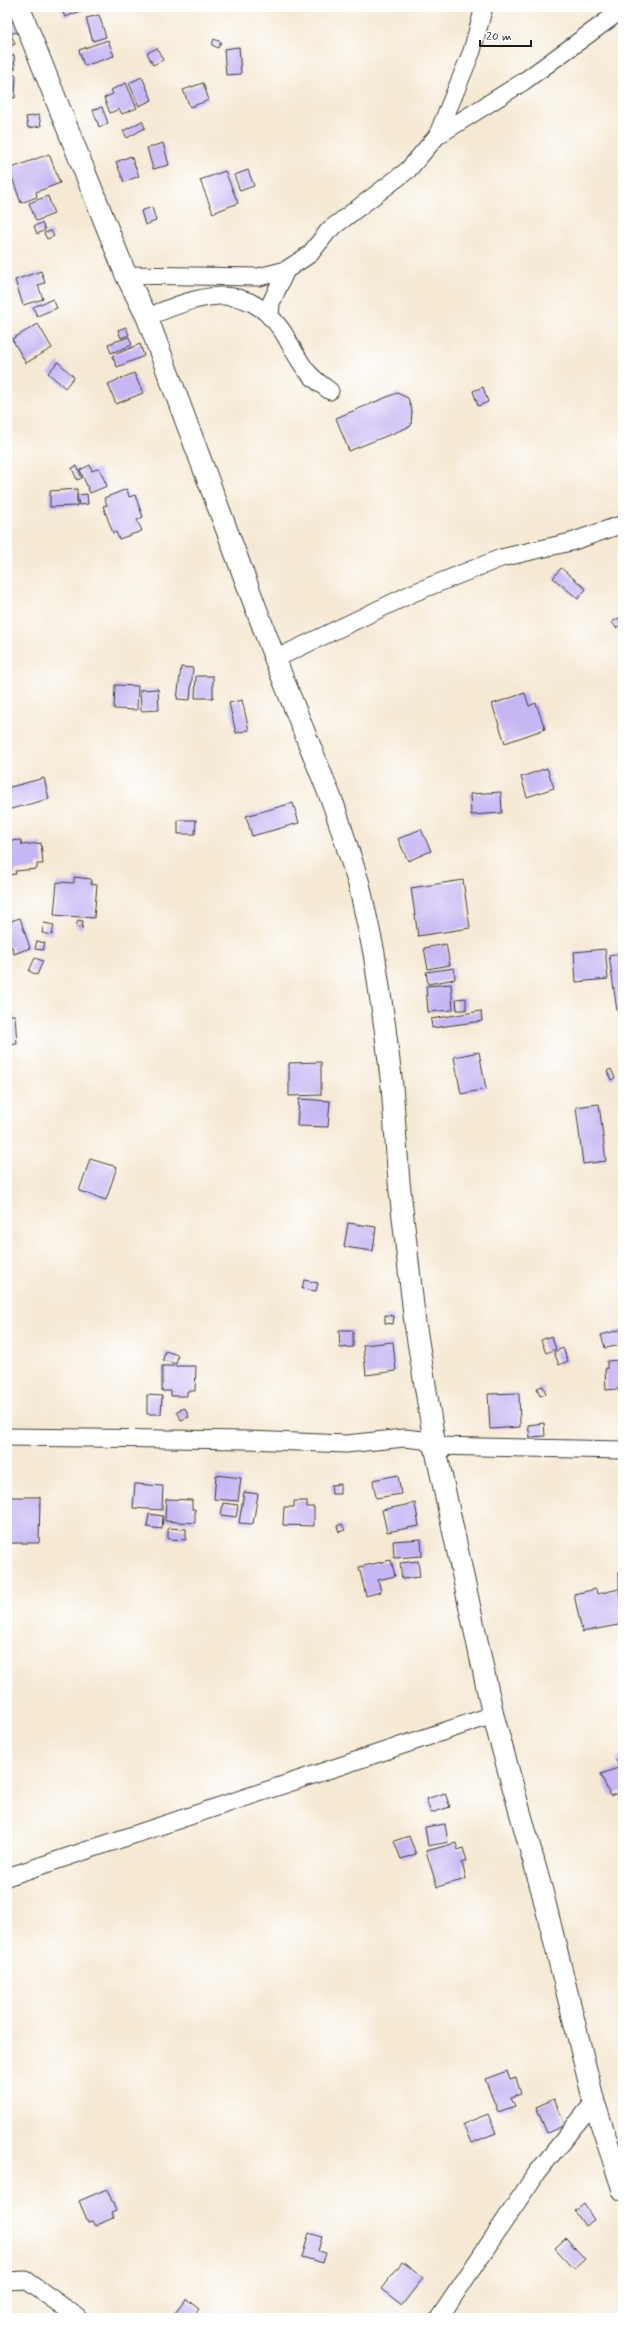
<svg xmlns="http://www.w3.org/2000/svg" width="630" height="2325" font-family="Mynerve,sans-serif">
	<style>
		.building { fill: #c6b6f3 }
		.lines { fill: none; stroke-linecap: round; stroke-linejoin: round }
		.minor-casing { stroke: #3d3b38; stroke-width: 19 }
		.tertiary-casing { stroke: #3d3b38; stroke-width: 23 }
		.minor { stroke: #fff; stroke-width: 17 }
		.tertiary { stroke: #fff; stroke-width: 21 }
	</style>
	<rect width="100%" height="100%" fill="#fff"/>
	<filter id="ink" filterUnits="userSpaceOnUse"><feTurbulence type="fractalNoise" baseFrequency=".025" numOctaves="2"/><feDisplacementMap in="SourceGraphic" scale="8" xChannelSelector="R" yChannelSelector="G"/><feConvolveMatrix kernelMatrix="1 2 1 2 8 2 1 2 1" color-interpolation-filters="sRGB"/></filter>
	<filter id="wash" filterUnits="userSpaceOnUse"><feTurbulence type="fractalNoise" baseFrequency=".012" numOctaves="4" result="noise"/><feDisplacementMap in="SourceGraphic" scale="16" xChannelSelector="R" yChannelSelector="G"/><feGaussianBlur stdDeviation="0.9" result="paint"/><feColorMatrix in="noise" values="0 0 0 0 0 0 0 0 0 0 0 0 0 0 0 0 0 1.4 0 .05"/><feComposite in="paint" operator="in"/></filter>
	<g filter="url(#wash)">
		<rect width="100%" height="100%" fill="#f5e9d4"/>
		<g id="blocks">
			<g class="building">
				<polygon points="63,7 92,7 65,17 61,8"/>
				<polygon points="99,15 106,37 93,41 86,18"/>
				<polygon points="16,21 19,31 11,34 15,44 7,47 7,24"/>
				<polygon points="214,39 221,42 218,48 212,45"/>
				<polygon points="108,40 114,56 84,66 79,50"/>
				<polygon points="239,47 241,74 226,75 224,49"/>
				<polygon points="157,48 163,60 153,65 147,53"/>
				<polygon points="14,55 15,69 7,70 7,56"/>
				<polygon points="7,74 16,75 15,98 7,97"/>
				<polygon points="142,77 152,100 139,106 129,83"/>
				<polygon points="126,83 137,108 122,114 119,109 110,113 104,98 113,94 111,90"/>
				<polygon points="203,83 209,100 190,107 183,90"/>
				<polygon points="102,107 108,123 99,127 93,110"/>
				<polygon points="39,115 41,126 28,128 26,117"/>
				<polygon points="142,121 145,128 127,138 123,131"/>
				<polygon points="163,143 169,165 153,169 147,148"/>
				<polygon points="49,154 60,183 36,192 37,197 21,203 9,169"/>
				<polygon points="131,156 139,176 124,182 116,162"/>
				<polygon points="248,170 254,186 240,191 234,175"/>
				<polygon points="225,171 238,203 213,213 200,180"/>
				<polygon points="48,196 54,214 36,221 29,203"/>
				<polygon points="152,207 156,221 145,225 141,211"/>
				<polygon points="42,223 45,230 37,234 34,226"/>
				<polygon points="51,231 54,236 47,239 44,233"/>
				<polygon points="41,271 45,283 38,285 43,299 23,305 15,280"/>
				<polygon points="53,299 57,308 37,316 33,307"/>
				<polygon points="38,324 52,348 26,363 12,339"/>
				<polygon points="126,327 129,335 121,338 118,330"/>
				<polygon points="129,337 132,345 111,353 108,344"/>
				<polygon points="140,344 144,356 117,367 112,356"/>
				<polygon points="58,362 74,377 65,388 48,373"/>
				<polygon points="134,373 143,393 116,404 108,384"/>
				<polygon points="483,387 488,402 478,406 473,391"/>
				<polygon points="397,393 408,398 412,411 411,426 349,451 336,418"/>
				<polygon points="90,465 92,471 99,468 107,486 90,493 80,470"/>
				<polygon points="77,466 82,478 77,480 72,468"/>
				<polygon points="77,489 77,506 50,507 50,491"/>
				<polygon points="127,489 129,497 135,495 143,517 137,520 142,531 119,539 116,532 113,533 103,506 107,505 104,498"/>
				<polygon points="87,494 88,504 79,505 77,495"/>
				<polygon points="561,568 586,589 578,599 553,578"/>
				<polygon points="619,618 622,624 616,628 612,622"/>
				<polygon points="181,667 193,668 190,700 177,699"/>
				<polygon points="196,676 213,676 213,698 195,698"/>
				<polygon points="115,685 138,686 137,710 114,709"/>
				<polygon points="158,689 159,710 141,711 140,690"/>
				<polygon points="525,693 529,706 536,703 545,729 505,743 492,704"/>
				<polygon points="242,700 249,730 236,733 229,703"/>
				<polygon points="547,768 554,788 527,797 521,777"/>
				<polygon points="44,778 49,799 7,810 7,788"/>
				<polygon points="501,792 502,813 471,815 470,794"/>
				<polygon points="293,803 299,823 252,836 246,816"/>
				<polygon points="178,820 196,820 195,834 178,834"/>
				<polygon points="421,829 431,851 408,861 398,839"/>
				<polygon points="21,840 22,845 41,843 43,864 37,864 37,869 15,871 16,874 7,875 7,841"/>
				<polygon points="74,877 91,879 91,884 97,885 94,918 54,915 57,882 74,883"/>
				<polygon points="463,880 470,928 418,936 411,888"/>
				<polygon points="7,914 9,914 11,921 20,918 30,948 14,954 12,947 7,949"/>
				<polygon points="78,920 83,921 82,929 76,927"/>
				<polygon points="44,923 54,925 52,935 42,933"/>
				<polygon points="37,941 45,943 43,950 35,949"/>
				<polygon points="446,944 450,965 428,969 424,948"/>
				<polygon points="605,949 608,979 576,982 574,952"/>
				<polygon points="623,953 623,1010 617,1011 609,955"/>
				<polygon points="35,958 43,961 37,975 29,971"/>
				<polygon points="454,968 455,979 428,984 426,972"/>
				<polygon points="451,984 453,1010 428,1012 426,986"/>
				<polygon points="466,998 466,1010 457,1010 456,999"/>
				<polygon points="481,1011 482,1021 432,1028 431,1019"/>
				<polygon points="7,1015 15,1015 17,1044 7,1045"/>
				<polygon points="479,1052 486,1089 461,1094 454,1057"/>
				<polygon points="321,1062 321,1095 289,1096 289,1063"/>
				<polygon points="611,1069 615,1078 611,1080 607,1071"/>
				<polygon points="299,1099 330,1101 328,1127 297,1126"/>
				<polygon points="599,1104 606,1161 583,1164 576,1107"/>
				<polygon points="90,1159 117,1167 106,1200 79,1191"/>
				<polygon points="348,1223 376,1227 373,1251 344,1247"/>
				<polygon points="304,1280 318,1283 316,1291 302,1289"/>
				<polygon points="385,1315 394,1316 393,1324 385,1323"/>
				<polygon points="623,1329 623,1345 605,1348 601,1335"/>
				<polygon points="339,1330 353,1330 353,1347 340,1348"/>
				<polygon points="551,1336 556,1349 546,1353 541,1340"/>
				<polygon points="393,1342 396,1371 366,1375 363,1345"/>
				<polygon points="563,1348 568,1361 559,1365 554,1352"/>
				<polygon points="165,1351 178,1355 176,1364 163,1360"/>
				<polygon points="619,1355 623,1355 623,1392 619,1393 618,1389 606,1390 605,1369 607,1369 607,1361 620,1360"/>
				<polygon points="162,1366 196,1366 195,1391 187,1391 187,1396 171,1396 171,1391 162,1391"/>
				<polygon points="543,1386 546,1394 540,1396 537,1388"/>
				<polygon points="519,1393 520,1427 490,1429 488,1394"/>
				<polygon points="147,1395 162,1396 161,1414 147,1414"/>
				<polygon points="185,1408 189,1417 181,1420 177,1411"/>
				<polygon points="544,1423 545,1436 530,1437 528,1425"/>
				<polygon points="216,1475 241,1478 238,1501 214,1499"/>
				<polygon points="398,1475 401,1494 376,1498 373,1480"/>
				<polygon points="135,1484 163,1486 162,1510 133,1508"/>
				<polygon points="340,1484 340,1494 332,1494 331,1485"/>
				<polygon points="244,1492 258,1494 253,1524 239,1523"/>
				<polygon points="8,1497 40,1497 39,1543 7,1543"/>
				<polygon points="166,1499 192,1500 192,1509 195,1509 195,1523 165,1521"/>
				<polygon points="294,1501 307,1501 307,1507 314,1507 314,1526 283,1525 284,1507 294,1507"/>
				<polygon points="223,1503 238,1505 236,1517 221,1515"/>
				<polygon points="415,1503 419,1526 387,1532 382,1510"/>
				<polygon points="149,1514 163,1516 162,1529 147,1527"/>
				<polygon points="342,1524 345,1530 339,1532 337,1526"/>
				<polygon points="168,1528 186,1529 186,1540 168,1539"/>
				<polygon points="421,1539 422,1556 394,1558 393,1541"/>
				<polygon points="391,1560 395,1576 378,1580 381,1592 366,1596 359,1567"/>
				<polygon points="418,1561 420,1577 402,1579 400,1563"/>
				<polygon points="619,1571 623,1571 623,1591 619,1591 621,1599 623,1598 623,1624 582,1632 574,1594 596,1589 597,1594 619,1589"/>
				<polygon points="623,1756 623,1769 621,1770 616,1759"/>
				<polygon points="618,1768 623,1777 623,1791 610,1796 601,1774"/>
				<polygon points="445,1793 450,1807 431,1813 426,1799"/>
				<polygon points="445,1824 448,1842 428,1846 425,1827"/>
				<polygon points="409,1836 416,1854 401,1859 394,1841"/>
				<polygon points="456,1843 458,1850 463,1848 467,1861 462,1863 466,1879 437,1887 426,1851"/>
				<polygon points="507,2071 510,2080 516,2078 521,2094 511,2097 515,2106 498,2112 485,2079"/>
				<polygon points="554,2099 565,2125 547,2133 536,2107"/>
				<polygon points="488,2114 496,2133 471,2143 463,2124"/>
				<polygon points="107,2189 116,2211 111,2213 113,2218 95,2226 92,2221 88,2222 79,2201"/>
				<polygon points="584,2204 594,2220 585,2226 575,2211"/>
				<polygon points="309,2233 322,2237 318,2251 326,2253 323,2263 302,2257"/>
				<polygon points="566,2238 585,2259 574,2269 555,2248"/>
				<polygon points="402,2262 423,2278 402,2305 381,2289"/>
				<polygon points="186,2299 199,2309 192,2318 171,2318"/>
			</g>
		</g>
	</g>
	<g filter="url(#ink)">
		<use href="#blocks" fill-opacity="0" stroke="#3d3b38" stroke-width="1"/>
		<g class="lines">
			<g class="minor-casing">
				<g id="minor">
					<polyline points="437,136 472,51 484,7"/>
					<polyline points="126,275 259,277 286,270 310,254 329,230 408,170 437,136 523,82 623,9"/>
					<path d="M147 317C199 296 245 277 283 332 291 345 297 359 307 371 313 379 322 385 330 391"/>
					<polyline points="270,317 271,303 286,270"/>
					<polyline points="275,659 413,593 501,558 571,542 623,524"/>
					<polyline points="7,1437 248,1440 346,1444 404,1438 423,1440 435,1446 623,1450"/>
					<polyline points="7,1877 493,1715"/>
					<polyline points="7,2281 26,2280 79,2318"/>
					<polyline points="439,2318 536,2174 594,2102"/>
				</g>
			</g>
			<g class="tertiary-casing">
				<polyline id="tertiary" points="19,7 126,275 147,317 275,659 334,806 359,884 374,953 385,1028 392,1086 399,1182 415,1323 435,1446 493,1715 542,1891 594,2102 623,2190"/>
			</g>
			<use href="#minor" class="minor"/>
			<use href="#tertiary" class="tertiary"/>
		</g>
	</g>
	<rect width="630" height="2325" fill="none" stroke="#fff" stroke-width="24"/>
	<path d="M480 40v6h51v-6" fill="none" stroke="#1c1c1c" stroke-width="2"/>
	<text x="486" y="40" font-size="12" fill="#1c1c1c" stroke="#ffffff" stroke-width="3" paint-order="stroke">20 m</text>
</svg>
